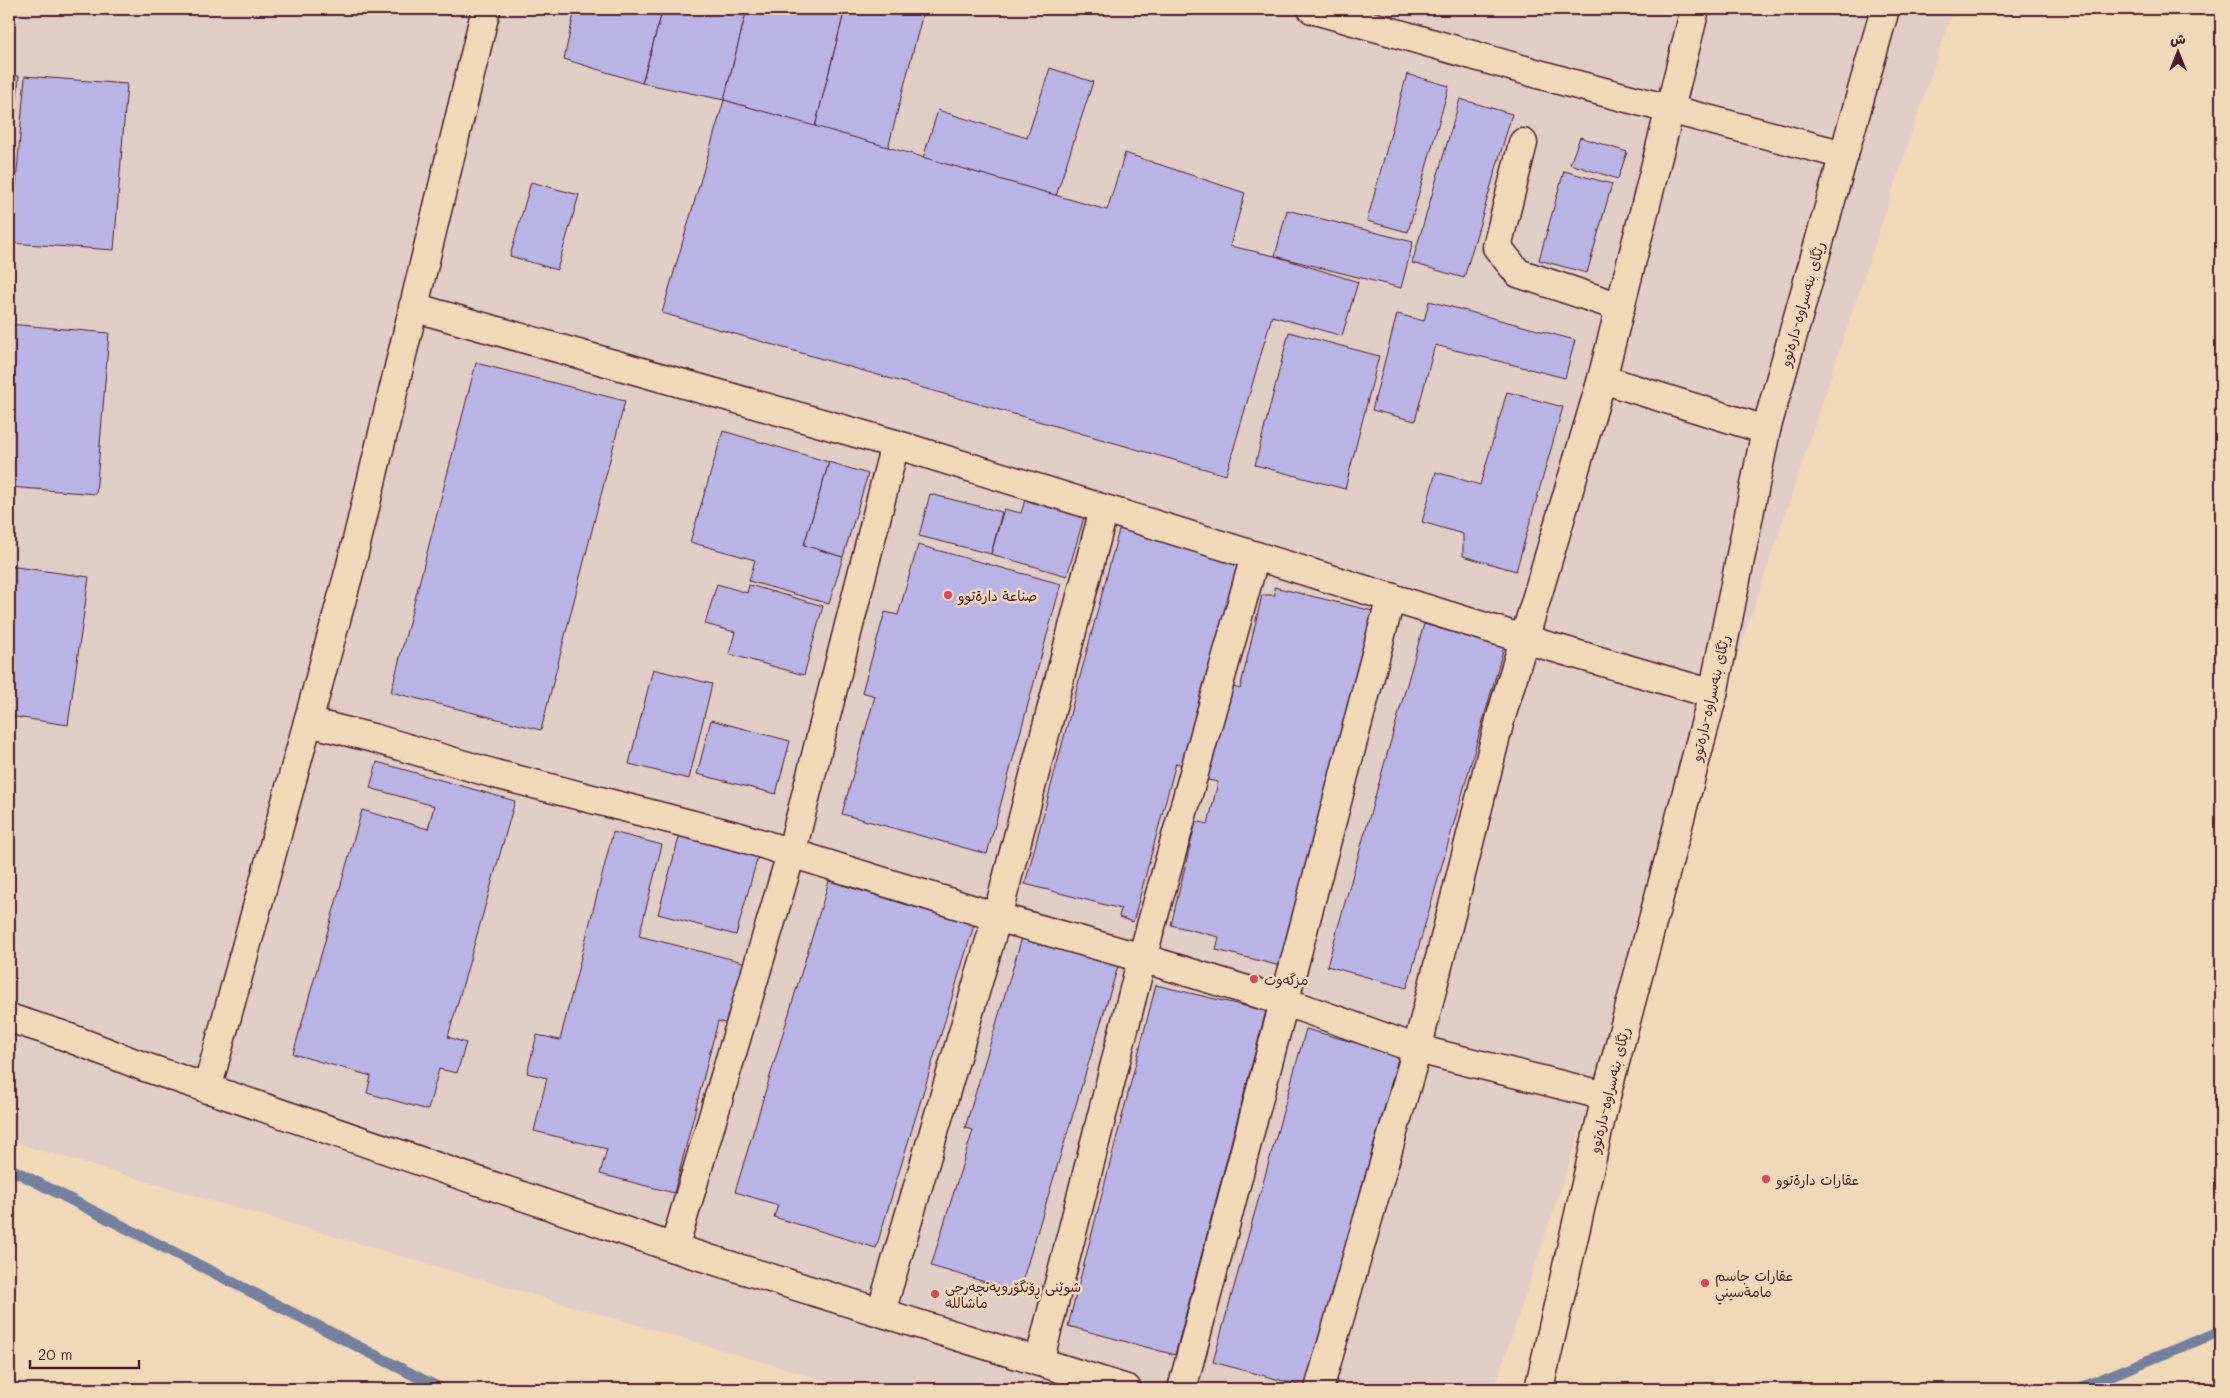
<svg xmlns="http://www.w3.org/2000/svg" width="2230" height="1398" font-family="Mali,'Playpen Sans Arabic',sans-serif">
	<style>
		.built { fill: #e0cdc6 }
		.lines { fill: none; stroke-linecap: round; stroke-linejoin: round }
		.stream { stroke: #74809e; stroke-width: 11 }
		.building { fill: #bab3e5; stroke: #4a1f2b }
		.minor-casing { stroke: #4a1f2b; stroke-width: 31 }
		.minor { stroke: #f0d8b8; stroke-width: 28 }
		.poi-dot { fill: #d1495b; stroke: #f0d8b8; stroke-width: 2 }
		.labels { text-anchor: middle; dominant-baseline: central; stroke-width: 5; stroke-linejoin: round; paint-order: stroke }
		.street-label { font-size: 14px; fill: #4a1f2b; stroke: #f0d8b8 }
		.poi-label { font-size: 14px; fill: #4a1f2b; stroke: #f0d8b8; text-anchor: start }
	</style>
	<rect width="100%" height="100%" fill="#f0d8b8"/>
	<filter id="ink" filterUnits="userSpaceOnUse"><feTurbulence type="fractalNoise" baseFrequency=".02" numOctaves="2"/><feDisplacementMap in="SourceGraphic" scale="10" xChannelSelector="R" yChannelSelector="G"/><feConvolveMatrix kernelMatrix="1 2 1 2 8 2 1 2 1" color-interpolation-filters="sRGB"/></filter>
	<g filter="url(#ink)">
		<polygon class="built" points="9,9 1953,9 1494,1389 855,1389 9,1141"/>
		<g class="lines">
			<g class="stream">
				<polyline points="9,1168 441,1389"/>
				<polyline points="2077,1389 2221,1331"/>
			</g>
		</g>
		<g class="building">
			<polygon points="575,9 663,9 642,83 564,59"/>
			<polygon points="663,9 747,9 724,100 642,83"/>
			<polygon points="747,9 845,9 815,127 724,100"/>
			<polygon points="845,9 924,9 888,148 815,127"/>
			<polygon points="1050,68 1093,82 1056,196 923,158 938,110 1027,138"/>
			<polygon points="1407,74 1449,86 1408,232 1367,221"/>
			<polygon points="9,75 19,76 9,182"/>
			<polygon points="25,76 127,84 114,250 11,243"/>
			<polygon points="1460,99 1512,114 1464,278 1412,263"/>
			<polygon points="724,100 1107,210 1125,153 1245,193 1230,246 1275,256 1358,282 1342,336 1272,316 1226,475 662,313"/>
			<polygon points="1580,137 1627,152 1618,179 1570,164"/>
			<polygon points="1564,171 1612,184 1587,273 1539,260"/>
			<polygon points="531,182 579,195 557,270 510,256"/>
			<polygon points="1287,210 1413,242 1401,288 1275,256"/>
			<polygon points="1429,301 1575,340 1565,378 1435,345 1415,421 1372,410 1397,314 1424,321"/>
			<polygon points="9,324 109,333 96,494 9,487"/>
			<polygon points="1289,332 1379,356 1345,489 1255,465"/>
			<polygon points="476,363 625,401 541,730 391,692"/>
			<polygon points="1507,392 1563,407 1516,571 1463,556 1463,534 1422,522 1436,472 1480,485"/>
			<polygon points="723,431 829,462 804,545 843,557 829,604 749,581 755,560 690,542"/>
			<polygon points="829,462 868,474 843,557 804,545"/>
			<polygon points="930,494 1002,512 991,554 919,536"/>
			<polygon points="1025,500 1084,517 1067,576 991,554 1004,509 1021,513"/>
			<polygon points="1120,526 1241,558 1186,766 1176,763 1133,922 1119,917 1121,909 1025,884"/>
			<polygon points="918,545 1061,584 987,854 842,814 875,696 862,692 885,612 898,615"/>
			<polygon points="9,566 89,577 68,725 9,716"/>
			<polygon points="717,584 747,593 749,585 823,606 804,675 729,654 735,632 705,624"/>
			<polygon points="1274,587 1377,612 1289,968 1216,950 1219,937 1171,925 1196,821 1208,824 1218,782 1203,779 1226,685 1240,689 1262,595 1275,595"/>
			<polygon points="1424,624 1504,647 1407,988 1327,966"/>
			<polygon points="653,669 712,684 689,779 629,764"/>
			<polygon points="711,720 790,741 776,794 697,774"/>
			<polygon points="377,762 515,801 448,1037 466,1043 457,1073 439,1069 428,1110 367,1093 371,1076 293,1054 362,810 428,829 434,806 370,788"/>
			<polygon points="613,832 662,845 639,936 747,963 731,1025 718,1021 674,1193 600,1174 607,1149 534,1131 547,1078 527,1073 537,1035 560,1040"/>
			<polygon points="680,834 758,856 736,935 658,914"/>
			<polygon points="829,881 974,925 876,1248 774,1217 778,1205 735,1192"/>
			<polygon points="1023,934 1119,963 1019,1292 931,1266 973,1130 965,1128"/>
			<polygon points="1156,985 1266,1011 1175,1355 1068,1326"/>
			<polygon points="1306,1029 1399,1055 1306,1387 1213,1362"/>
		</g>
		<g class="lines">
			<g class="minor-casing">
				<g id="minor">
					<polyline points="1312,9 1570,83 1844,155"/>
					<polyline points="1523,143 1497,247 1518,273 1620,307"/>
					<polyline points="413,307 895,444 1524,639 1713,694"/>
					<polyline points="1602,379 1766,430"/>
					<polyline points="308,722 373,738 495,774 740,837 997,917 1142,958 1286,1002 1417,1049 1606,1096"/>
					<polyline points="9,1018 62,1035 145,1067 674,1248 1127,1389"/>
					<polyline points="207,1089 350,569 486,9"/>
					<polyline points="674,1248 791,854 895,444"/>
					<polyline points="881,1312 997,917 1104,509"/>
					<polyline points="1039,1362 1142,958 1255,556"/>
					<polyline points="1182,1389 1391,597"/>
					<polyline points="1319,1389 1417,1049 1500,720 1602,379 1695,9"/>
					<polyline points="1539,1389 1606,1096 1713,694 1766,430 1885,9"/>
				</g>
			</g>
			<use href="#minor" class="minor"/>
		</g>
	</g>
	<g class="poi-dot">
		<circle cx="948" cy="595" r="5"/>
		<circle cx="1254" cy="979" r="5"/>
		<circle cx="1766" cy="1179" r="5"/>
		<circle cx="1705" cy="1283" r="5"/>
		<circle cx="935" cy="1294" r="5"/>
	</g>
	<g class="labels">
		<g class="street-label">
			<text transform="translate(1802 304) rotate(-74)">رێگای بنەسراوە-دارەتوو</text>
			<text transform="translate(1710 698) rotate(-77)">رێگای بنەسراوە-دارەتوو</text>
			<text transform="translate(1609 1090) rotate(-76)">رێگای بنەسراوە-دارەتوو</text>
		</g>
		<g class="poi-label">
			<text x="958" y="595">صناعة دارةتوو</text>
			<text x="1264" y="979">مزگەوت</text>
			<text x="1776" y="1179">عقارات دارةتوو</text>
			<text x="1715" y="1275">عقارات جاسم<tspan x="1715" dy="16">مامةسيني</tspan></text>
			<text x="945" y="1286">شوێنی ڕۆنگۆروپەنچەرچی<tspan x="945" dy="16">ماشاللە</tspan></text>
		</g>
	</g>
	<rect width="2230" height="1398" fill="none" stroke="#f0d8b8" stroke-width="30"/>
	<rect x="15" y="15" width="2200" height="1368" fill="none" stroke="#4a1f2b" stroke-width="2" filter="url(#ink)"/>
	<g transform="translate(2178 52)" stroke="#f0d8b8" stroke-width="4" paint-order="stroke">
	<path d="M0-4L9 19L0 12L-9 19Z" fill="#4a1f2b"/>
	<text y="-8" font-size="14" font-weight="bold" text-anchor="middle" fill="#4a1f2b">ش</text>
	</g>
	<path d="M30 1360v8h109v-8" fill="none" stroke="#4a1f2b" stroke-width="2.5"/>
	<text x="38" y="1360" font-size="15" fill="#4a1f2b" stroke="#f0d8b8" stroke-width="4" paint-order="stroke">20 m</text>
</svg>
